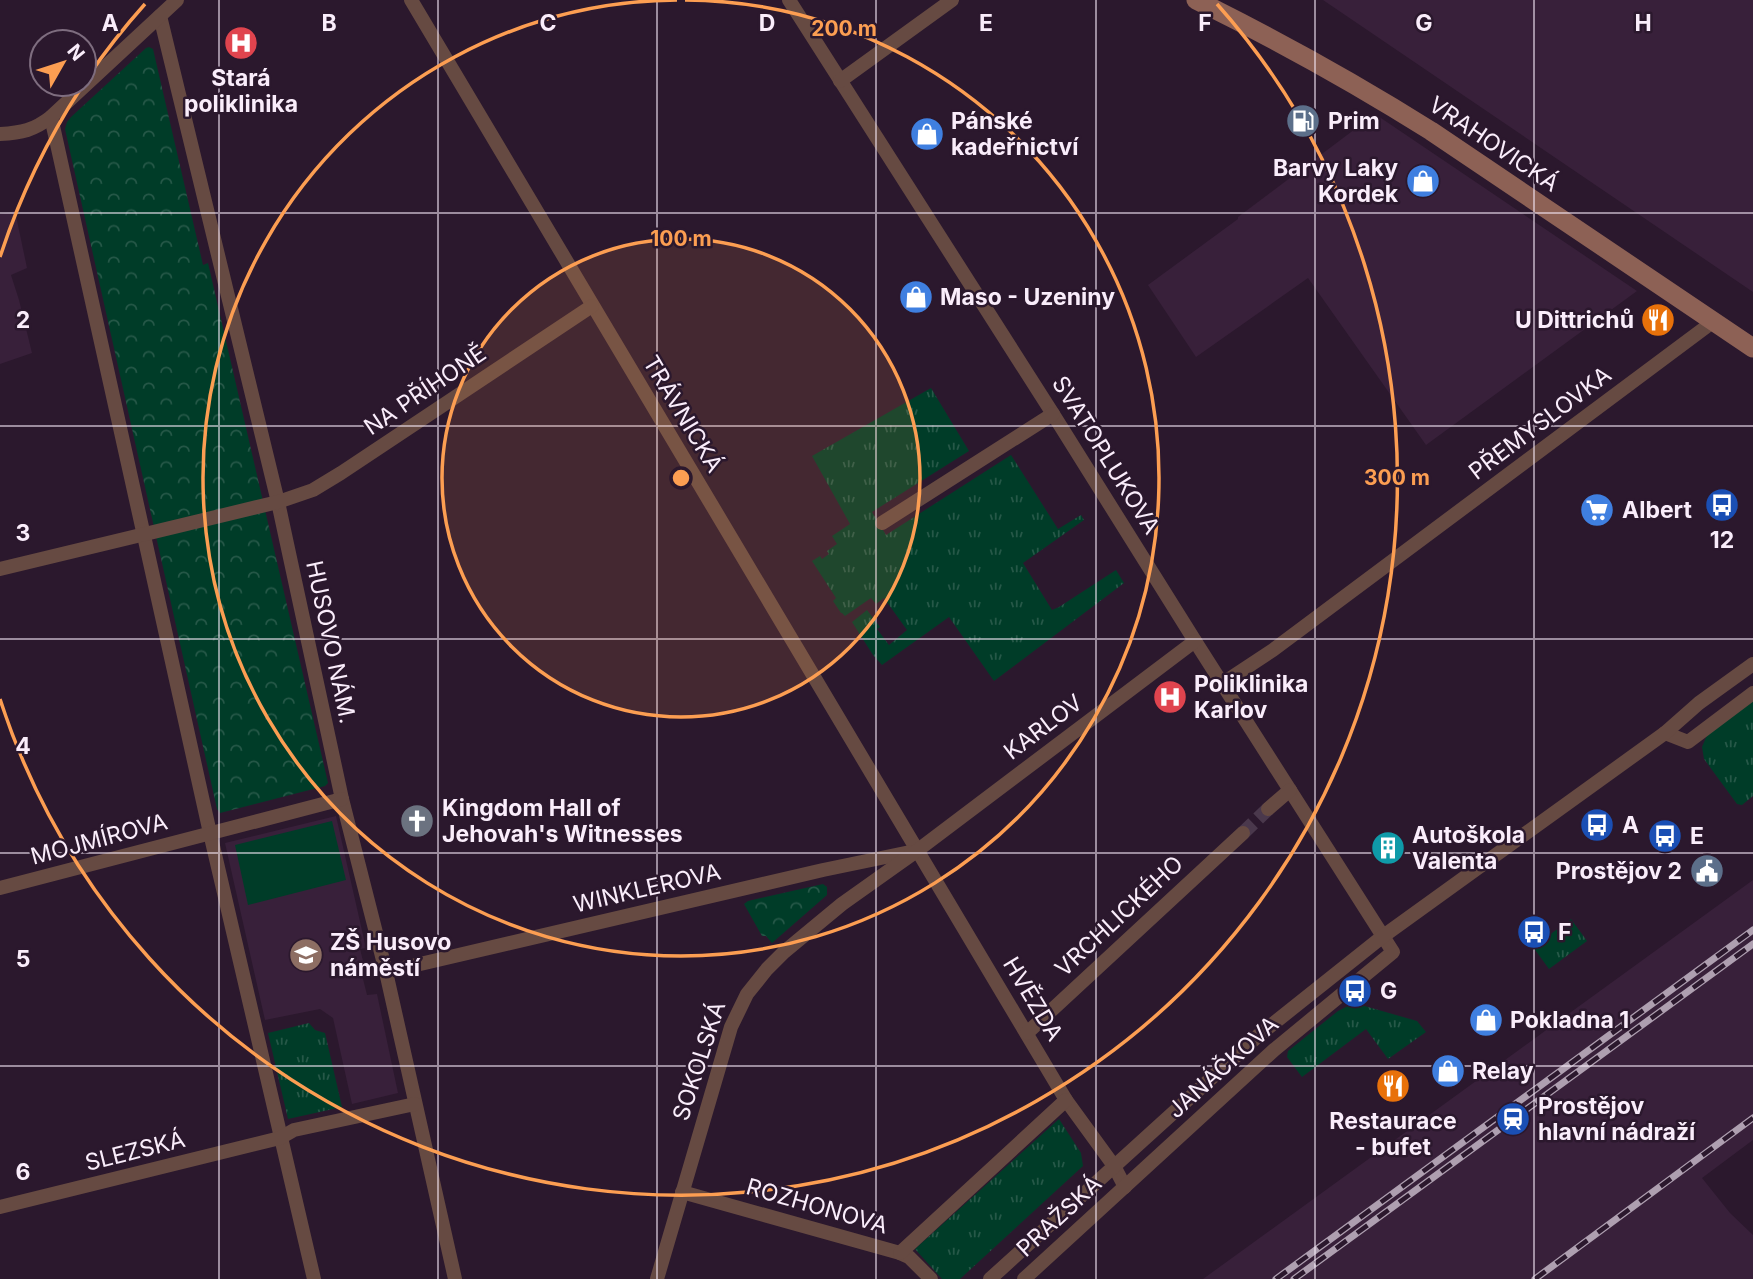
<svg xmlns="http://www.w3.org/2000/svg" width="1753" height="1279" font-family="Inter,sans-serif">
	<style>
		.built { fill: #38203a }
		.grass { fill: url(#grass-tufts) }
		.park { fill: url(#park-crowns) }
		.garden { fill: #003c28 }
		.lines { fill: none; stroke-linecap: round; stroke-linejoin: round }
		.street-tunnel { stroke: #4a384c; stroke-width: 14; stroke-dasharray: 14 7; stroke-linecap: butt }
		.street { stroke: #664a42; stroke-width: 14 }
		.secondary { stroke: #8d6155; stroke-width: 19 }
		.rail-casing { stroke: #ae9fb0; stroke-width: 7 }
		.rail { stroke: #2b182d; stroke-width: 4.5; stroke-dasharray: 13; stroke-linecap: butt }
		.grid { fill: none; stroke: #faedfb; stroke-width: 2; stroke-opacity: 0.55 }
		.ring { fill: none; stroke: #fc9e52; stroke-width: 3.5 }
		.labels { text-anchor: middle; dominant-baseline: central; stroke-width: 5; stroke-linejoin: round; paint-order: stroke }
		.poi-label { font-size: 23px; font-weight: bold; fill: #faedfb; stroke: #2b182d; text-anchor: start }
		.street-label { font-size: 23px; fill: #faedfb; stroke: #2b182d }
		.grid-label { font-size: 23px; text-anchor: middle; font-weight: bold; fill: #faedfb; stroke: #2b182d; stroke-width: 5; stroke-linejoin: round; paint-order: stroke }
		.centre { fill: #fc9e52; stroke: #2b182d; stroke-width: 3.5 }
		.ring-label { font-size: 21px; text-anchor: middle; font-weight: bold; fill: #fc9e52; stroke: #2b182d; stroke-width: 5; stroke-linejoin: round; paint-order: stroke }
	</style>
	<defs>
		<pattern id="grass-tufts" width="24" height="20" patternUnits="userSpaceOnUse" patternTransform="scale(1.75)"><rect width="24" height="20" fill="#003c28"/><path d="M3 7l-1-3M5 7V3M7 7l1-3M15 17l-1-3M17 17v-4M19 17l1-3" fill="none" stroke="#265848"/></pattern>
		<pattern id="park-crowns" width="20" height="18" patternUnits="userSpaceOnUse" patternTransform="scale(1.75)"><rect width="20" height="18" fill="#003c28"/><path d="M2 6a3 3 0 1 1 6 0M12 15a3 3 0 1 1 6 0" fill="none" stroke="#265848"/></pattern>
	</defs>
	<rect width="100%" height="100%" fill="#2b182d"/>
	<g class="built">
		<polygon points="1323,0 1753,0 1753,292 1460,93"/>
		<polygon points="1375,114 1637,291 1426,445 1308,278 1196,357 1148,285 1238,219 1238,217"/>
		<polygon points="15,211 27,268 11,275 19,300 32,353 0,364 0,214"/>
		<polygon points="336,816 366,948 360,949 363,961 359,963 367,995 377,994 398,1093 352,1104 333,1018 320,1009 265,1020 225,843"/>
		<polygon points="1753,880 1753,1140 1702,1178 1730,1213 1753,1235 1753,1279 1203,1279"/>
	</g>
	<g class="grass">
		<polygon points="931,388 969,451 872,512 886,535 1011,455 1058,529 1081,515 1084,520 1023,563 1052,610 1059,607 1116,570 1124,583 994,681 949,617 882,665 873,655 852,622 867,610 880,627 877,629 889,645 907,630 884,598 876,604 871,598 845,616 842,613 841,613 833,601 836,598 812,561 820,556 822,559 829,554 827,551 837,544 832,536 850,524 812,456"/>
		<polygon points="1753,701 1753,796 1742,805 1737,804 1704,759 1702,747 1707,735"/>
		<polygon points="1571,919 1587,941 1549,969 1533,947"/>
		<polygon points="1354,1003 1417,1021 1426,1032 1388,1059 1366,1029 1302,1077 1287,1057 1288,1051 1338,1011"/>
		<polygon points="309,1023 315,1030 325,1033 342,1107 288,1119 268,1033"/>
		<polygon points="1059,1119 1081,1153 1083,1166 960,1279 942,1279 915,1249"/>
	</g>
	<g class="park">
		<polygon points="149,47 153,49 203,265 208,263 328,783 325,786 220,813 217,809 65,129 67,122 71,117 146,48"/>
		<polygon points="823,884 827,887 827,895 772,943 766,936 762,936 744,904 748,901"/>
	</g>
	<polygon class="garden" points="332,821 346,880 248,905 235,845"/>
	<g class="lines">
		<polyline class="street-tunnel" points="1243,833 1268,809"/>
		<g class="street">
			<polyline points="411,0 1066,1100 1114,1166 1125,1187"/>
			<polyline points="789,0 1053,414 1195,641 1393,952 1274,1050 1024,1279"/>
			<polyline points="160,16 278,502 342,799 386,972 455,1279"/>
			<polyline points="840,81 952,0"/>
			<polyline points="51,117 210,833 314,1279"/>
			<path d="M0 134C22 133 34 130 51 117L177 0"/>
			<polyline points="882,523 1053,414"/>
			<polyline points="0,569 278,502 313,490 341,473 592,306"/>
			<polyline points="1223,683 1273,650 1714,321"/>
			<polyline points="1665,733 1688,742 1753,693"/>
			<polyline points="1268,809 1290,790"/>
			<polyline points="0,888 342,799"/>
			<polyline points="386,972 823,870 910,852"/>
			<polyline points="1027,1033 1243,833"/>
			<polyline points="682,1192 900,1253 909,1257 931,1279"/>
			<polyline points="0,1207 280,1138 294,1130 415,1104"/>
			<polyline points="900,1253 1066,1100"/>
			<polyline points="657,1279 731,1027 747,994 767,969 784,952 842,904 918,850 1195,641"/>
			<polyline points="990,1279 1259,1035 1382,937 1665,733 1699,703 1753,664"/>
		</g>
		<path class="secondary" d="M1196 0C1277 40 1355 83 1431 131L1753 348"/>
		<g class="rail-casing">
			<g id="rail">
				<polyline points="1276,1279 1753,930"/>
				<polyline points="1294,1279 1753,944"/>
				<polyline points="1535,1279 1753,1118"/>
			</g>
		</g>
		<use href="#rail" class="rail"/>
	</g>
	<path class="grid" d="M219 0V1279M438 0V1279M657 0V1279M876 0V1279M1096 0V1279M1315 0V1279M1534 0V1279M0 213H1753M0 426H1753M0 639H1753M0 853H1753M0 1066H1753"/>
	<circle cx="681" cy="478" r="239" fill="#fc9e52" fill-opacity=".12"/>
	<g class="ring">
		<circle cx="681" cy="478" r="239"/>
		<path d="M685 0A478 478 0 1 1 677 0"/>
		<path d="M0 257A716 716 0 0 1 81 88M87 78A716 716 0 0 1 145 4M1217 4A716 716 0 1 1 0 699"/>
	</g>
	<defs>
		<g id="hospital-disc" transform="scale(1.75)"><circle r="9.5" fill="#e0444e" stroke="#2b182d"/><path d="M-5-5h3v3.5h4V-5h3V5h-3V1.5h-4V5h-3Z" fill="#fff"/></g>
		<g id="fuel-disc" transform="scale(1.75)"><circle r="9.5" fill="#5c6f8a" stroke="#2b182d"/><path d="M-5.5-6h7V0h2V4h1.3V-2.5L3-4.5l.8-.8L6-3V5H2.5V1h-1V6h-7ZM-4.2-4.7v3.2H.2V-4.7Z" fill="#fff"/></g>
		<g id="shop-disc" transform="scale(1.75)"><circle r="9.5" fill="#3f7fe0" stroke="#2b182d"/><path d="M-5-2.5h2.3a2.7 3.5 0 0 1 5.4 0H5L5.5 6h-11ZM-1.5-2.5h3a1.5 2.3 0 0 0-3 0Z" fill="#fff"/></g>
		<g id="restaurant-disc" transform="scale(1.75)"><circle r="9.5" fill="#e8710a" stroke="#2b182d"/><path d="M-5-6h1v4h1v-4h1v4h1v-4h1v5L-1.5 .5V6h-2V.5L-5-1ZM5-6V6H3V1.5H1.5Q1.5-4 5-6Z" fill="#fff"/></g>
		<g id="bus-disc" transform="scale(1.75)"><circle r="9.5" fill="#1a4fb4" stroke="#2b182d"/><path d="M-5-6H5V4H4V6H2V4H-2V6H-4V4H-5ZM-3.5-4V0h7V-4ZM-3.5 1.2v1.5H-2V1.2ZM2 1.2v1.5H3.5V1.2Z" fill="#fff"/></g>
		<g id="supermarket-disc" transform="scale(1.75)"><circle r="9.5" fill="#3f7fe0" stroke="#2b182d"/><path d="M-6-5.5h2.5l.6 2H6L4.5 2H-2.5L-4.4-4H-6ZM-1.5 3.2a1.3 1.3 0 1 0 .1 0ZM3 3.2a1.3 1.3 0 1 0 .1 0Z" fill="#fff"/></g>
		<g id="church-disc" transform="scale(1.75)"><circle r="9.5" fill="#6b7280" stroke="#2b182d"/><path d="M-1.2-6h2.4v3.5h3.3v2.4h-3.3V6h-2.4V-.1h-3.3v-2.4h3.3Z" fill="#fff"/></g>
		<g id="building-disc" transform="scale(1.75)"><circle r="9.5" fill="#0f9aa8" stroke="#2b182d"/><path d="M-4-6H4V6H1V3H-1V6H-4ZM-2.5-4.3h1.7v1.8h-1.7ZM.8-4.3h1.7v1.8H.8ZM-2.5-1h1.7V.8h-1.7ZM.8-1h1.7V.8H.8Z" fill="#fff"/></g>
		<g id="civic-disc" transform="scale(1.75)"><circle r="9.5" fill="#5c6f8a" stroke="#2b182d"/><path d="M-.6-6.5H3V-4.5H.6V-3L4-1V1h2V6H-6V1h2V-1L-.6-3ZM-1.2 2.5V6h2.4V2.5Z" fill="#fff"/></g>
		<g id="school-disc" transform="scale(1.75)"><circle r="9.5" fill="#8d6e63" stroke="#2b182d"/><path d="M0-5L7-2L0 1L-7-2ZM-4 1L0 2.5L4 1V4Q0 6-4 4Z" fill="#fff"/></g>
		<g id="station-disc" transform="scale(1.75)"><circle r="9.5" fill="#1a4fb4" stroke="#2b182d"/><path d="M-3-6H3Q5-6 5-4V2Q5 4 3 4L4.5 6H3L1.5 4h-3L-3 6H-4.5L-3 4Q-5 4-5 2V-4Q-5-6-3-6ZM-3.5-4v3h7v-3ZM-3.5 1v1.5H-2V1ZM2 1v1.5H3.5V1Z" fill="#fff"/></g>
	</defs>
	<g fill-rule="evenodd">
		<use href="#hospital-disc" x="241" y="43"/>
		<use href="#fuel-disc" x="1303" y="121"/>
		<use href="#shop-disc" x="927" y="134"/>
		<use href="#shop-disc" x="1423" y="181"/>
		<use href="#shop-disc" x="916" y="297"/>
		<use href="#restaurant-disc" x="1658" y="320"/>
		<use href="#bus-disc" x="1722" y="505"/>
		<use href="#supermarket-disc" x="1597" y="510"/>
		<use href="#hospital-disc" x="1170" y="697"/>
		<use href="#church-disc" x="417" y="821"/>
		<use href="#bus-disc" x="1597" y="825"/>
		<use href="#bus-disc" x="1665" y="836"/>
		<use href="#building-disc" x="1388" y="848"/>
		<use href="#civic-disc" x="1707" y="871"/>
		<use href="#bus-disc" x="1534" y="932"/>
		<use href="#school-disc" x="306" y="955"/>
		<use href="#bus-disc" x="1355" y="991"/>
		<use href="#shop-disc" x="1486" y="1020"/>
		<use href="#shop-disc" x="1448" y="1071"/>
		<use href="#restaurant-disc" x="1393" y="1086"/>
		<use href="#station-disc" x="1513" y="1119"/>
	</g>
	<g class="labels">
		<g class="poi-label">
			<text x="241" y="78" text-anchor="middle">Stará<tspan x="241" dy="26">poliklinika</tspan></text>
			<text x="951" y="121">Pánské<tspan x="951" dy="26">kadeřnictví</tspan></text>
			<text x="1328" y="121">Prim</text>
			<text x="1398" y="168" text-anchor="end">Barvy Laky<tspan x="1398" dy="26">Kordek</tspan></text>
			<text x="940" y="297">Maso - Uzeniny</text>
			<text x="1634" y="320" text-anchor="end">U Dittrichů</text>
			<text x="1622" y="510">Albert</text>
			<text x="1722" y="540" text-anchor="middle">12</text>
			<text x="1194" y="684">Poliklinika<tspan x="1194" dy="26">Karlov</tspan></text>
			<text x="442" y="808">Kingdom Hall of<tspan x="442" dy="26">Jehovah's Witnesses</tspan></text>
			<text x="1622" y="825">A</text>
			<text x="1412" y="835">Autoškola<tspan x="1412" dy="26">Valenta</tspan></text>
			<text x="1690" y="836">E</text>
			<text x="1682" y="871" text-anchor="end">Prostějov 2</text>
			<text x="1558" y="932">F</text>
			<text x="330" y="942">ZŠ Husovo<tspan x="330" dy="26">náměstí</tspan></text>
			<text x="1380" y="991">G</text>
			<text x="1510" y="1020">Pokladna 1</text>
			<text x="1472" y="1071">Relay</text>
			<text x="1538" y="1106">Prostějov<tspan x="1538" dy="26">hlavní nádraží</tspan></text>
			<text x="1393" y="1121" text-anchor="middle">Restaurace<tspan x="1393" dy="26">- bufet</tspan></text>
		</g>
		<g class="street-label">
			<text transform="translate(1494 144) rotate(34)">VRAHOVICKÁ</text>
			<text transform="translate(425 390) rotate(-34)">NA PŘÍHONĚ</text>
			<text transform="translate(683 414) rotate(59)">TRÁVNICKÁ</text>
			<text transform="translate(1540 423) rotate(-37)">PŘEMYSLOVKA</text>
			<text transform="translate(1106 455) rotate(58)">SVATOPLUKOVA</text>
			<text transform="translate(331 642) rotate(78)">HUSOVO NÁM.</text>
			<text transform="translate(1043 727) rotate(-37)">KARLOV</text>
			<text transform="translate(99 839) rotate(-15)">MOJMÍROVA</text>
			<text transform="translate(647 888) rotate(-13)">WINKLEROVA</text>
			<text transform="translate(1119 916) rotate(-43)">VRCHLICKÉHO</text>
			<text transform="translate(1033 999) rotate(59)">HVĚZDA</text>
			<text transform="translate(699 1061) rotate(-72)">SOKOLSKÁ</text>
			<text transform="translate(1223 1067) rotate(-42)">JANÁČKOVA</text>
			<text transform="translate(135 1151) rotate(-14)">SLEZSKÁ</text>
			<text transform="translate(817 1206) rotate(16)">ROZHONOVA</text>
			<text transform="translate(1059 1216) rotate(-43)">PRAŽSKÁ</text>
		</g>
	</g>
	<g class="grid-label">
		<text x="110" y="31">A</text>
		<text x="329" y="31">B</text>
		<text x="548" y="31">C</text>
		<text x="767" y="31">D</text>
		<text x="986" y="31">E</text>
		<text x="1205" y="31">F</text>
		<text x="1424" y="31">G</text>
		<text x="1643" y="31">H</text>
		<text x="23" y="328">2</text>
		<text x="23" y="541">3</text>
		<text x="23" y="754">4</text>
		<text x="23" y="967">5</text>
		<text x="23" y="1180">6</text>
	</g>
	<circle cx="681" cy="478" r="10" class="centre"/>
	<g class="ring-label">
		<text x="844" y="36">200 m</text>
		<text x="681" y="246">100 m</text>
		<text x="1397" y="485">300 m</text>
	</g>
	<g transform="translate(63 63) rotate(51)"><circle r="33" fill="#2b182d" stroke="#7e6d7f" stroke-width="2"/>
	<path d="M0-5L12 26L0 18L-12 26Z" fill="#fc9e52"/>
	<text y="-10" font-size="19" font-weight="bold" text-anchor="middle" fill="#faedfb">N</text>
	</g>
</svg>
